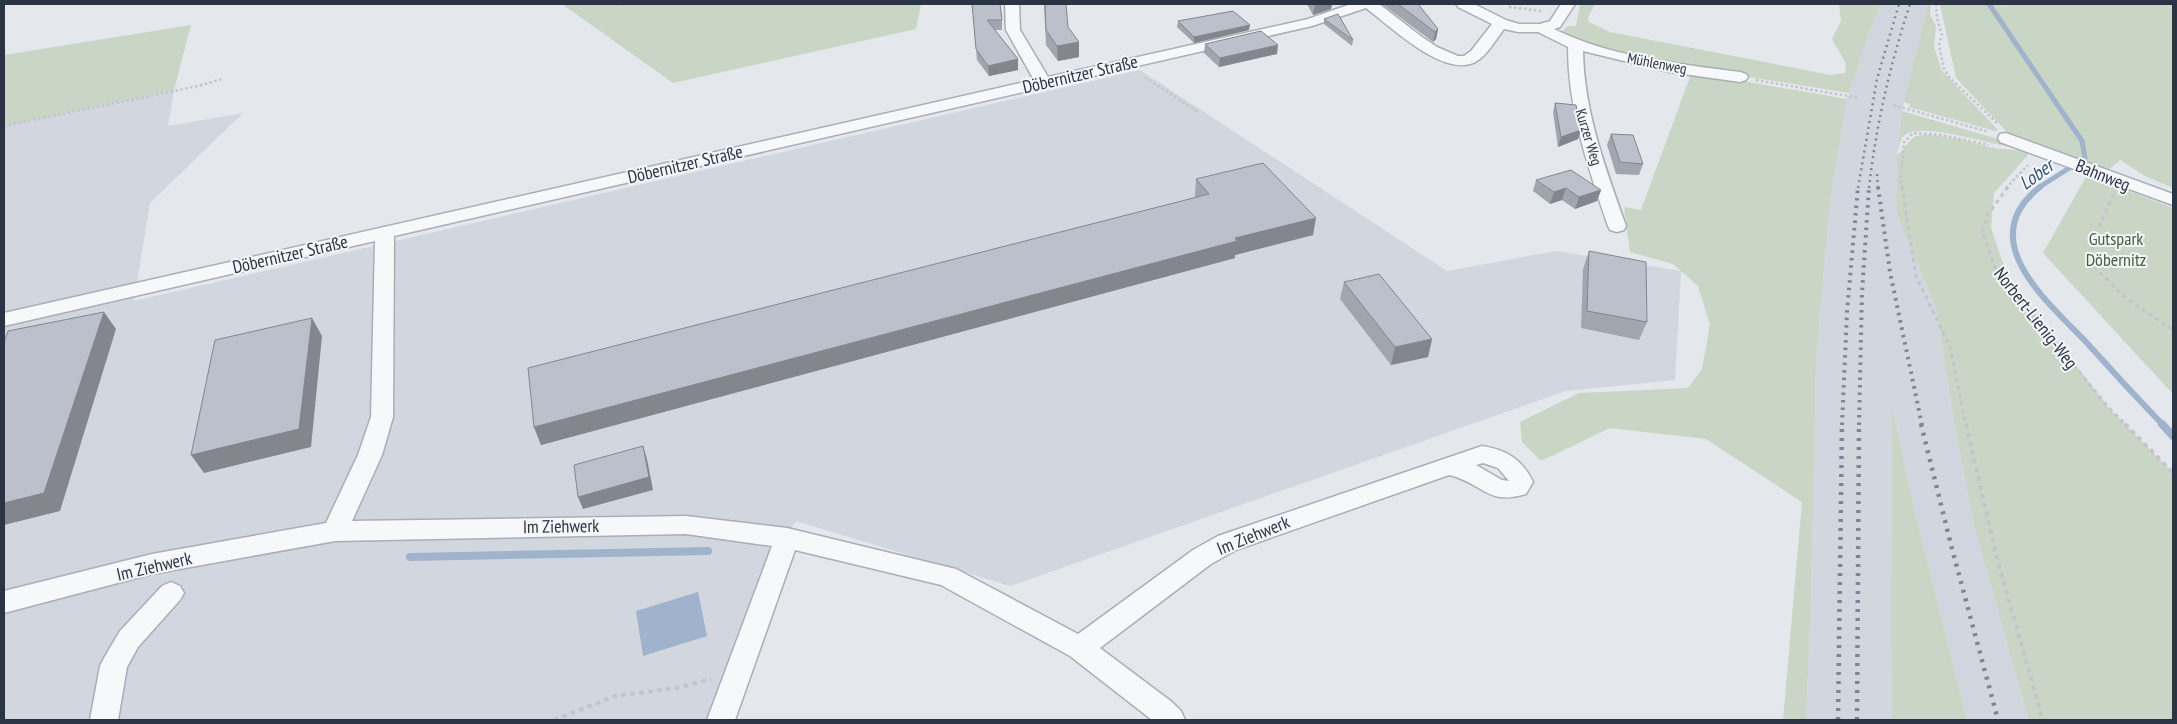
<svg xmlns="http://www.w3.org/2000/svg" width="2177" height="724" font-family="'PT Sans Narrow',sans-serif">
	<style>
		.built { fill: #d2d6de }
		.green { fill: #c9d6c5 }
		.water { fill: #9fb4cc }
		.lines { fill: none; stroke-linecap: round; stroke-linejoin: round }
		.stream-far2 { stroke: #9fb4cc; stroke-width: 5 }
		.stream-far1 { stroke: #9fb4cc; stroke-width: 6 }
		.stream { stroke: #9fb4cc; stroke-width: 8 }
		.minor-casing { stroke: #a9aeb7; stroke-width: 3 }
		.path-far2 { stroke: #c2c5cb; stroke-width: 2.5; stroke-dasharray: 2.5 2.5; stroke-linecap: butt }
		.path-far1 { stroke: #c2c5cb; stroke-width: 3; stroke-dasharray: 4 4; stroke-linecap: butt }
		.path { stroke: #c2c5cb; stroke-width: 4; stroke-dasharray: 4.5 4.5; stroke-linecap: butt }
		.minor { fill: #f7f8fa; fill-rule: evenodd }
		.rail-far2 { stroke: #7d8696; stroke-width: 2.5; stroke-dasharray: 2 4; stroke-linecap: butt }
		.rail-far1 { stroke: #7d8696; stroke-width: 4; stroke-dasharray: 2.5 5; stroke-linecap: butt }
		.rail { stroke: #7d8696; stroke-width: 4.5; stroke-dasharray: 3 6; stroke-linecap: butt }
		.wall { fill: #a1a5ae }
		.shaded-wall { fill: #83868d }
		.building { fill: #bbc0ca; stroke: #83868d }
		.labels { text-anchor: middle; dominant-baseline: central; stroke-width: 4; stroke-linejoin: round; paint-order: stroke }
		.far-street-label { font-size: 15px; fill: #2b3445; stroke: #f4f6f9 }
		.street-label { font-size: 18px; fill: #2b3445; stroke: #f4f6f9 }
		.park-label { font-size: 18px; fill: #3f6138; stroke: #f4f6f9 }
		.water-label { font-size: 19px; font-style: italic; fill: #34527a; stroke: #f4f6f9 }
	</style>
	<rect width="100%" height="100%" fill="#e4e7ec"/>
	<g class="built">
		<polygon points="1881,4 1928,4 1902,111 1897,155 1896,212 1937,311 1951,403 2029,720 1967,720 1915,512 1892,412 1891,629 1892,720 1806,720 1811,603 1816,363 1830,201 1847,99 1870,30"/>
		<polygon points="1140,70 1447,271 1556,251 1681,271 1675,380 1566,391 1010,586 796,521 771,561 709,720 4,720 4,126 174,90 168,126 243,113 150,203 134,301"/>
	</g>
	<g class="green">
		<polygon points="562,4 921,4 916,29 673,83"/>
		<polygon points="1580,4 1595,4 1588,17 1589,22 1610,32 1831,75 1845,73 1846,64 1832,39 1841,21 1839,4 1881,4 1870,30 1849,93 1712,71 1584,45 1561,32 1568,26 1576,26"/>
		<polygon points="1928,4 1931,4 1930,14 1936,26 1934,47 1942,71 1998,130 1995,131 1909,107 1910,104 1904,102"/>
		<polygon points="1940,4 2000,4 2004,10 2001,4 2173,4 2173,188 2145,176 2120,160 2106,172 2009,134 1956,78"/>
		<polygon points="191,25 174,90 4,126 4,55"/>
		<polygon points="1696,73 1847,99 1830,201 1816,363 1811,603 1806,720 1783,720 1802,502 1706,439 1610,428 1541,461 1522,442 1520,422 1579,393 1688,388 1702,369 1710,325 1698,286 1673,264 1630,252 1624,207 1641,210 1691,74"/>
		<path d="M1902 111 2029 148C2001 150 1928 121 1906 134 1900 137 1899 148 1897 155 1903 151 1907 143 1913 138 1924 129 1975 143 1989 147 2002 150 2015 149 2028 152V155L1994 193 1991 228 2008 278 2109 408 2173 473V720H2029L1974 524 1951 403 1937 311 1896 212 1897 155Z"/>
		<polygon points="2087,175 2173,208 2173,394 2043,253"/>
		<polygon points="1892,408 1915,512 1967,720 1892,720 1891,629"/>
	</g>
	<polygon class="water" points="698,592 707,636 643,656 636,611"/>
	<g class="lines">
		<polyline class="stream-far2" points="1989,4 2082,141 2085,158 2038,188"/>
		<path class="stream-far1" d="M2040 187C1972 240 2048 302 2087 343 2112 371 2137 398 2163 425"/>
		<g class="stream">
			<polyline points="2162,424 2173,436"/>
			<polyline points="410,557 708,551"/>
		</g>
		<g class="minor-casing">
			<g id="minor">
				<path d="M1005 4H1019L1020 30 1048 77 1308 19 1351 4H1379L1422 37 1437 47 1458 56H1464L1471 51 1492 24 1458 7 1456 4H1474L1506 20 1519 24H1540L1550 21 1561 4H1575L1560 27 1554 29C1611 57 1678 64 1740 72L1746 74 1748 77 1746 80 1740 82 1669 72 1583 51C1584 113 1606 169 1626 226L1624 230 1617 232 1610 230 1608 226C1588 167 1568 110 1568 47L1538 32H1518L1504 29C1496 39 1486 58 1473 63 1441 76 1390 26 1366 8L1312 26 394 236 393 417 382 455 352 521 686 516 787 528 956 569 1078 634 1193 550 1218 536 1482 446C1507 450 1522 459 1533 482L1526 494C1487 506 1483 483 1449 475L1236 550 1211 564 1100 648 1172 702 1181 711 1185 720H1152L1070 656 941 585 795 550 735 720H707L772 546 686 534 335 541 152 574 4 613V591L152 554 326 523 358 455 371 417 375 241 4 326V313L1034 80 1006 30ZM1483 463 1498 468 1509 481 1502 480 1476 465Z"/>
				<polygon points="2006,133 2173,194 2173,205 2000,142 1998,138 2000,134"/>
				<polygon points="171,582 180,586 184,593 180,600 138,647 127,667 118,720 90,720 100,666 104,658 120,631 162,586"/>
			</g>
		</g>
		<g class="path-far2">
			<polyline points="1936,4 1937,19 1942,35 1939,45 1944,69 1950,78 1998,124"/>
			<polyline points="616,5 624,4"/>
			<polyline points="1509,7 1542,11"/>
			<polyline points="1145,77 1198,112"/>
			<polyline points="1756,80 1859,98"/>
			<polyline points="1893,105 1989,132"/>
			<polyline points="4,126 198,86 222,79"/>
			<polyline points="1902,188 1901,179 1904,142 1913,133 1942,135 1989,145"/>
			<polyline points="2006,188 2028,165"/>
		</g>
		<g class="path-far1">
			<polyline points="1902,187 1916,276 1950,347 1966,425"/>
			<polyline points="2008,187 1988,214 1982,231 1996,271 2109,408 2126,425"/>
			<polyline points="2114,194 2097,230 2089,262 2127,299 2173,330"/>
		</g>
		<g class="path">
			<polyline points="1966,424 1998,563 2043,720"/>
			<polyline points="2125,424 2173,473"/>
			<polyline points="554,720 615,696 677,688 711,679"/>
		</g>
		<use href="#minor" class="minor"/>
		<g class="rail-far2">
			<polyline points="1877,174 1878,188"/>
			<polyline points="1858,188 1877,79 1899,4"/>
			<path d="M1869 188C1876 125 1890 65 1910 4"/>
		</g>
		<g class="rail-far1">
			<polyline points="1878,187 1890,272 1922,425"/>
			<polyline points="1842,425 1847,312 1858,187"/>
			<polyline points="1859,425 1862,293 1869,187"/>
		</g>
		<g class="rail">
			<polyline points="1921,424 1951,545 1998,720"/>
			<polyline points="1838,720 1842,424"/>
			<polyline points="1857,720 1859,424"/>
		</g>
	</g>
	<g class="wall">
		<polygon points="972,4 1002,20 1002,30 995,30 1018,59 1018,70 989,76 977,60"/>
		<polygon points="1044,4 1068,27 1079,57 1058,61 1046,45"/>
		<polygon points="1307,4 1332,4 1331,9 1313,15"/>
		<polygon points="1382,4 1418,4 1438,29 1436,39 1433,42"/>
		<polygon points="1324,19 1353,40 1352,46 1324,24"/>
		<polygon points="1178,21 1249,30 1194,43 1177,27"/>
		<polygon points="1205,44 1277,54 1219,67 1204,53"/>
		<polygon points="1555,103 1581,130 1578,139 1558,147 1553,112"/>
		<polygon points="1611,134 1643,164 1639,175 1616,174 1607,145"/>
		<polygon points="1196,179 1313,235 1235,255 1235,258 541,445 534,427 1196,198 1195,196"/>
		<polygon points="1536,180 1601,190 1597,201 1575,209 1562,200 1550,204 1533,191"/>
		<polygon points="1589,251 1647,322 1639,340 1581,328 1583,269"/>
		<polygon points="1344,282 1432,339 1428,357 1391,365 1340,299"/>
	</g>
	<g class="shaded-wall">
		<polygon points="1318,4 1332,4 1331,9 1313,15 1315,5"/>
		<polygon points="1250,25 1249,30 1194,43 1194,37"/>
		<polygon points="1438,29 1436,39 1433,42 1435,32"/>
		<polygon points="1079,42 1079,57 1058,61 1057,46"/>
		<polygon points="1278,45 1277,54 1219,67 1220,58"/>
		<polygon points="1018,59 1018,70 989,76 988,66"/>
		<polygon points="1581,130 1578,139 1558,147 1561,137"/>
		<polygon points="1566,188 1562,200 1550,204 1554,192"/>
		<polygon points="1601,190 1597,201 1575,209 1579,197"/>
		<polygon points="1316,218 1313,235 1235,255 1235,258 541,445 534,427 1235,238"/>
		<polygon points="104,312 116,329 60,511 4,525 4,503"/>
		<polygon points="312,318 322,336 311,447 204,473 191,455"/>
		<polygon points="1432,339 1428,357 1391,365 1395,347"/>
		<polygon points="643,446 647,459 653,490 583,509 578,497"/>
	</g>
	<g class="building">
		<polygon points="972,4 1000,4 1002,20 987,20 1018,59 988,66 976,49"/>
		<polygon points="1045,4 1066,4 1068,27 1079,42 1057,46 1046,30"/>
		<polygon points="1398,4 1418,4 1438,29 1435,32"/>
		<polygon points="1233,11 1250,25 1194,37 1178,21"/>
		<polygon points="1338,14 1353,40 1324,19"/>
		<polygon points="1261,31 1278,45 1220,58 1205,44"/>
		<polygon points="1555,103 1576,105 1581,130 1561,137"/>
		<polygon points="1611,134 1633,135 1643,164 1620,162"/>
		<polygon points="1263,163 1316,218 1235,238 1237,241 534,427 528,368 1209,194 1196,179"/>
		<polygon points="1571,170 1601,190 1579,197 1566,188 1554,192 1536,180"/>
		<polygon points="1589,251 1646,262 1647,322 1587,311"/>
		<polygon points="1379,274 1432,339 1395,347 1344,282"/>
		<polygon points="104,312 44,493 4,503 4,342 8,331"/>
		<polygon points="312,318 299,429 191,455 215,340"/>
		<polygon points="643,446 649,477 578,497 574,465"/>
	</g>
	<g class="labels">
		<g class="far-street-label">
			<text transform="translate(1657 63) rotate(11)">Mühlenweg</text>
			<text transform="translate(1589 137) rotate(73)">Kurzer Weg</text>
		</g>
		<g class="street-label">
			<text transform="translate(1080 74) rotate(-13)">Döbernitzer Straße</text>
			<text transform="translate(685 164) rotate(-13)">Döbernitzer Straße</text>
			<text transform="translate(2103 175) rotate(22)">Bahnweg</text>
			<text transform="translate(290 254) rotate(-13)">Döbernitzer Straße</text>
			<text transform="translate(2036 318) rotate(52)">Norbert-Lienig-Weg</text>
			<text transform="translate(561 526) rotate(-1)">Im Ziehwerk</text>
			<text transform="translate(1253 535) rotate(-22)">Im Ziehwerk</text>
			<text transform="translate(154 566) rotate(-13)">Im Ziehwerk</text>
		</g>
		<g class="park-label">
			<text x="2116" y="238">Gutspark<tspan x="2116" dy="21">Döbernitz</tspan></text>
		</g>
		<g class="water-label">
			<text transform="translate(2036 174) rotate(-36)">Lober</text>
		</g>
	</g>
	<rect width="2177" height="724" fill="none" stroke="#2b3445" stroke-width="10"/>
</svg>
